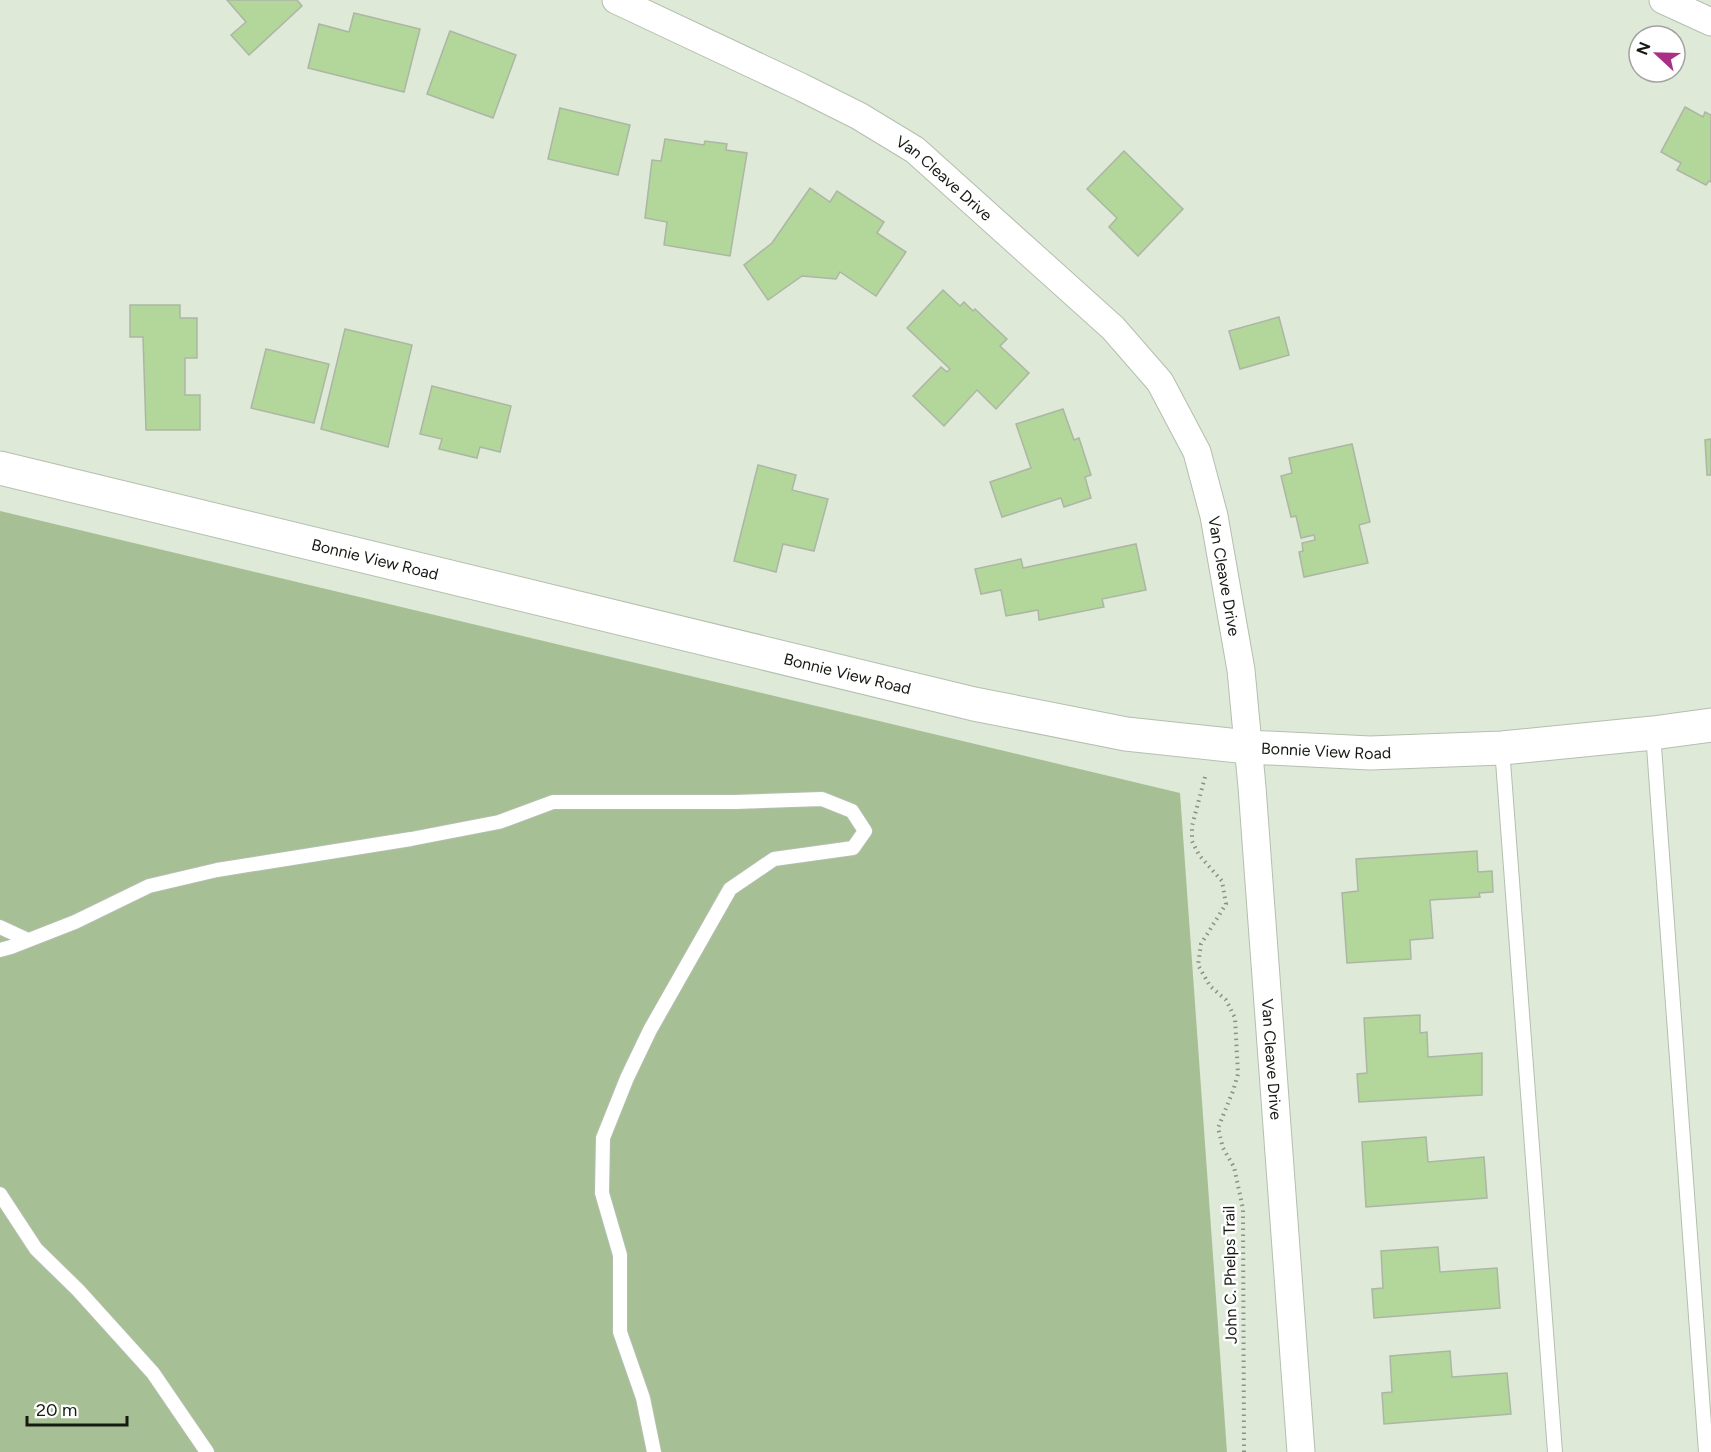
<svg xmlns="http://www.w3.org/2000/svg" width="1711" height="1452" font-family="Figtree,sans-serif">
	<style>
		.green { fill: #a6bf95 }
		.building { fill: #b3d69a; stroke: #acb6a5; stroke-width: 1.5 }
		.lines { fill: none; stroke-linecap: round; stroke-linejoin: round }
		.service-casing { stroke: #b4bfae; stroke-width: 16 }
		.minor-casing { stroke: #b4bfae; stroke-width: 29 }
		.tertiary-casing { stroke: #b4bfae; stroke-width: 35 }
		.path { stroke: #8a9285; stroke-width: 4; stroke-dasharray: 1.5 4.5; stroke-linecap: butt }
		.service { stroke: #fff; stroke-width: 14 }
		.minor { stroke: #fff; stroke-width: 27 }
		.tertiary { stroke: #fff; stroke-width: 33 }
		.labels { text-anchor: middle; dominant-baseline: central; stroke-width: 5; stroke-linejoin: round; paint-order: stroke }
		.street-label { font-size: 16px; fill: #161a13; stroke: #fff }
	</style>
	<rect width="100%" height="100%" fill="#dee9d7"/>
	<polygon class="green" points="0,511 1180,793 1227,1452 0,1452"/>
	<g class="building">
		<polygon points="227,0 297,0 302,6 249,55 231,35 246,22"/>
		<polygon points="354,13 420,29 404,92 308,68 319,24 349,32"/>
		<polygon points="450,31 516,55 493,118 427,94"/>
		<polygon points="1685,107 1703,117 1705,112 1711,115 1711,182 1709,181 1706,185 1677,170 1681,163 1661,152"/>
		<polygon points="560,108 630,125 618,175 548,159"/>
		<polygon points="665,139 704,145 705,141 727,144 726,150 747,153 730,256 664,245 667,222 645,218 652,160 661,161"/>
		<polygon points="1124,151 1183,209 1138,256 1109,227 1117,218 1087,189"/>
		<polygon points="810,188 830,202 837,191 884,222 877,233 906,252 876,296 840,272 836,279 802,276 768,300 744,265 772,243"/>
		<polygon points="943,290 960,306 964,302 973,311 975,309 1007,339 1000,346 1029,373 996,409 977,390 944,426 913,396 941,367 947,372 950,369 907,328"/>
		<polygon points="130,305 180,305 180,318 197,318 197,358 185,358 185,395 200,395 200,430 146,430 143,337 130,337"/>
		<polygon points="1279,317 1289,355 1240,369 1229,331"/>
		<polygon points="345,329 412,345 388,447 321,429"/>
		<polygon points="266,349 329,364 314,423 251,408"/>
		<polygon points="432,386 511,406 500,452 480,447 477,458 439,449 442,439 420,434"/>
		<polygon points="1063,409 1074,440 1079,438 1091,475 1085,477 1091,498 1064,507 1061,498 1002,517 990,482 1031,468 1016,424"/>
		<polygon points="1711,439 1711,475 1707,475 1705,440"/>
		<polygon points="1352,444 1370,522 1359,525 1368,563 1304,577 1299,552 1303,551 1302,543 1315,540 1314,535 1301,538 1296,516 1291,517 1281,476 1292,473 1289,458"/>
		<polygon points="758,465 796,475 792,490 828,499 814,551 783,544 776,572 734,561"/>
		<polygon points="1136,544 1146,590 1102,599 1104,607 1039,620 1038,610 1006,616 1001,590 981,594 975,569 1021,559 1023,568"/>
		<polygon points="1477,851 1478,872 1492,871 1493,892 1479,893 1480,897 1430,900 1433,938 1410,940 1411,959 1347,963 1342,893 1358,891 1356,859"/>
		<polygon points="1420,1015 1420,1033 1427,1032 1428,1057 1482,1053 1482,1095 1359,1102 1357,1074 1367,1073 1364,1018"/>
		<polygon points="1426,1137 1428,1162 1484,1157 1487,1198 1366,1207 1362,1142"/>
		<polygon points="1438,1247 1440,1272 1497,1268 1500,1308 1374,1318 1372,1289 1383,1288 1381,1251"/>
		<polygon points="1450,1351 1452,1377 1507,1373 1511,1414 1384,1424 1382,1393 1392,1392 1390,1356"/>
	</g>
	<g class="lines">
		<g class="service-casing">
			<g id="service">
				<polyline points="1653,733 1706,1452"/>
				<polyline points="1502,748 1555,1452"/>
				<polyline points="0,927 28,940"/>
				<polyline points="0,950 11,947 75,922 149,886 217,870 411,839 499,822 553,802 735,802 822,799 852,811 865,831 853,848 774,859 730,889 650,1030 627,1078 603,1138 602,1193 620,1255 620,1332 643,1398 654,1452"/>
				<polyline points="0,1194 36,1249 78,1290 153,1373 207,1452"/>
			</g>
		</g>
		<g class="minor-casing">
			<g id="minor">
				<path id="s1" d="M616 0 801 87 859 116 915 150 1113 328 1160 382 1197 452 1214 516 1241 670 1252 787 1301 1452"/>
				<polyline points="1663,0 1711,22"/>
			</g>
		</g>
		<g class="tertiary-casing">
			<g id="tertiary">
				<path id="s2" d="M0 468 974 704 1126 734 1248 747 1370 753 1502 748 1653 733 1711 725"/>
			</g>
		</g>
		<polyline class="path" points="1205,777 1192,826 1192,841 1199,855 1222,881 1226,904 1201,944 1198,965 1210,986 1226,1000 1235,1018 1238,1074 1233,1091 1218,1128 1223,1148 1234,1167 1243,1209 1244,1452"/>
		<use href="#service" class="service"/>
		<use href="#minor" class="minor"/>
		<use href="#tertiary" class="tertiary"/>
	</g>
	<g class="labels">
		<g class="street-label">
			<text stroke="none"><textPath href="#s1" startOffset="375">Van Cleave Drive</textPath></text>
			<text stroke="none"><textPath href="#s2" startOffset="386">Bonnie View Road</textPath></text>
			<text stroke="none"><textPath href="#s1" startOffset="879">Van Cleave Drive</textPath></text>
			<text stroke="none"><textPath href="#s2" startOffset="872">Bonnie View Road</textPath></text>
			<text stroke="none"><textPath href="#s2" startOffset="1358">Bonnie View Road</textPath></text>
			<text stroke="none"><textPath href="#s1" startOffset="1365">Van Cleave Drive</textPath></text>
			<text transform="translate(1230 1275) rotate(-91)">John C. Phelps Trail</text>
		</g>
	</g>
	<g transform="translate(1657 54) rotate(292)"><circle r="28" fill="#ffffff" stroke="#a2a3a1" stroke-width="1.5"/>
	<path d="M0-4.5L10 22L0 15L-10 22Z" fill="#aa3085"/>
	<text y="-9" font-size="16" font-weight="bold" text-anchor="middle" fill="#161a13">N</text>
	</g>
	<path d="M27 1416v9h100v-9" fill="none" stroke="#161a13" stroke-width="3"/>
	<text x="36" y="1416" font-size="18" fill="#161a13" stroke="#ffffff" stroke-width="4.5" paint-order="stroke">20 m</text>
</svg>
